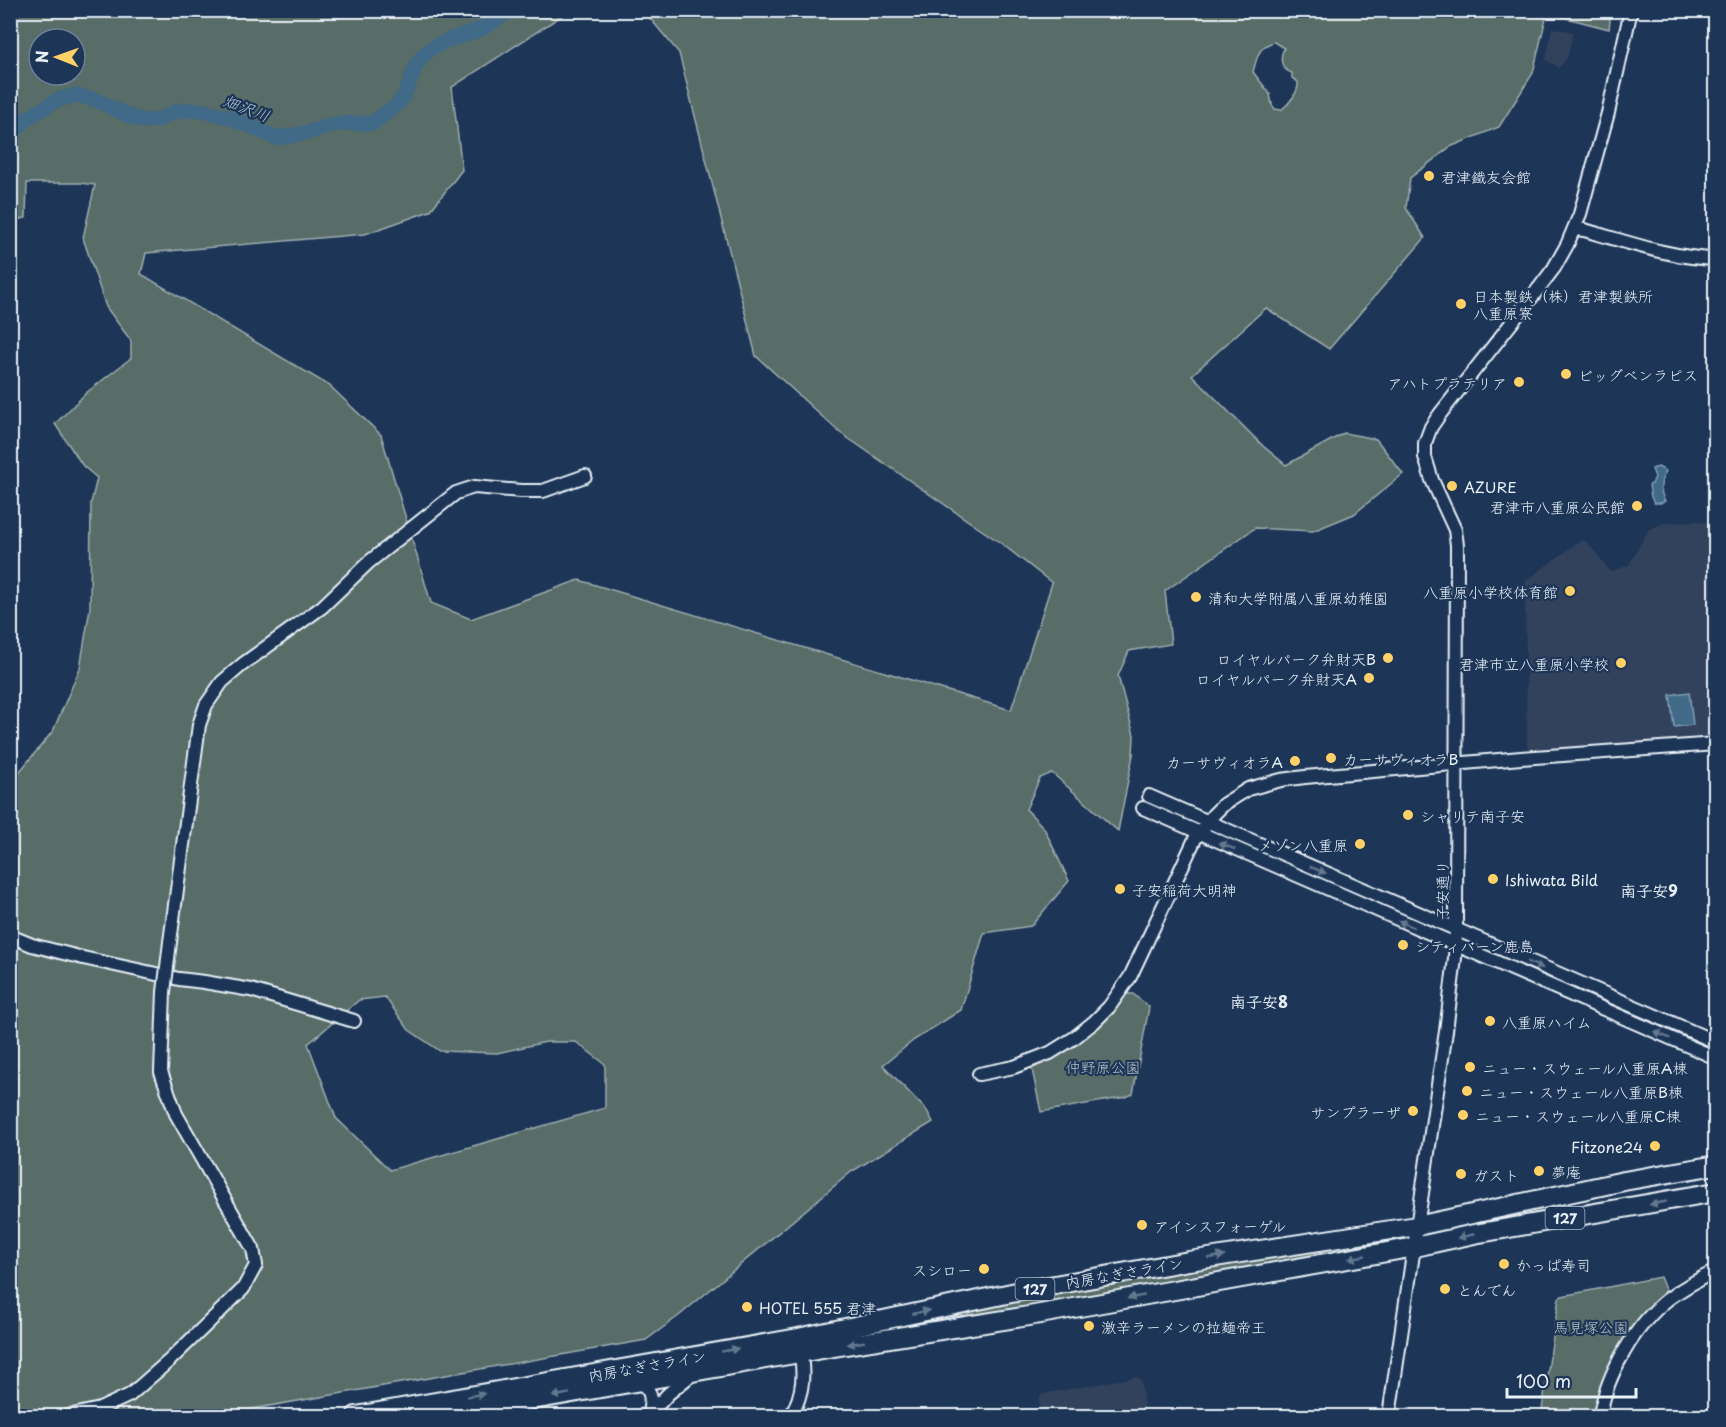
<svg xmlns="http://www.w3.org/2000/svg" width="1726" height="1427" font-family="'Playpen Sans','Klee One',sans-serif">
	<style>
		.built { fill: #31425d }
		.green { fill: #586c67; stroke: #a0aeb0; stroke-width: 1.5; fill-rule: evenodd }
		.water { fill: #406b88; stroke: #83a1b5; stroke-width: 1.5 }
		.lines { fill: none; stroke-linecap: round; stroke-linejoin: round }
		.river { stroke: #406b88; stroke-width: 15 }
		.minor-casing { stroke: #e8f1f8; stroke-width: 16 }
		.highway-casing { stroke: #e8f1f8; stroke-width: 22 }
		.minor { stroke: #1d3557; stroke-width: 12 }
		.highway { stroke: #1d3557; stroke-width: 18 }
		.minor-bridge-casing { stroke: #e8f1f8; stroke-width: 16; stroke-linecap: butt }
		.minor-bridge { stroke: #1d3557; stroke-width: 12 }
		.oneway { fill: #64778f }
		.poi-dot { fill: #ffd166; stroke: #1d3557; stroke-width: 2 }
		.labels { text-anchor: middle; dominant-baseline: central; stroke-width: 4.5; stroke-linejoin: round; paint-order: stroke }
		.shield { fill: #1d3557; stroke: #abb9c8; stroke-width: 1.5 }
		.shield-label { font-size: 14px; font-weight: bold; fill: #e8f1f8 }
		.poi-label { font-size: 15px; fill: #e8f1f8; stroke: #1d3557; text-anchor: start }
		.street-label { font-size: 15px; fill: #e8f1f8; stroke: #1d3557 }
		.park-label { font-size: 15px; fill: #b6c2c5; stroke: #1d3557 }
		.water-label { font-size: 16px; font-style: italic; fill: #adc2d1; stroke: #1d3557 }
		.neighbourhood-label { font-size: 16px; font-weight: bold; fill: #e8f1f8; stroke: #1d3557 }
	</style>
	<rect width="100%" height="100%" fill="#1d3557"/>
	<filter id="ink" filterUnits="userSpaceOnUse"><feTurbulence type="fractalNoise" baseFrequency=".0167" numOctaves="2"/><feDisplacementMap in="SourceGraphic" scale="12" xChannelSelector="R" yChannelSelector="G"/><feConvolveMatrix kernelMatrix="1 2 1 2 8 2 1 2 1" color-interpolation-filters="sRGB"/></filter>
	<g filter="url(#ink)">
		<g class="built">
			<polygon points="1552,28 1573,32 1568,56 1559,68 1546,60"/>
			<polygon points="1697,521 1715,524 1715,737 1529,752 1527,747 1525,588 1526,581 1579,541 1586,541 1611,572 1629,565 1649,529 1664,523"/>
			<polygon points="1136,1377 1139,1378 1141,1381 1145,1416 1041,1416 1039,1398 1042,1394"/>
		</g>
		<g class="green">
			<path d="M10 11H569L452 87 462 170 430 211 365 234 146 253 141 274 330 386 381 435 431 603 471 619 579 580 1011 710 1052 583 1002 544 839 432 756 356 679 53 644 11H1611L1609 29 1547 13 1533 73 1499 127 1450 147 1410 178 1406 208 1425 238 1329 349 1266 308 1192 375 1263 446 1286 465 1344 433 1376 439 1403 474 1354 514 1313 531 1255 528 1165 591 1171 644 1129 651 1118 676 1134 735 1133 755 1118 831 1052 773 1040 778 1026 809 1044 828 1069 881 1031 926 984 933 961 1010 914 1040 883 1065 927 1111 933 1122 851 1172 680 1315 646 1340 212 1416H11V782L53 731 80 668 90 608 91 503 97 478 83 466 55 424 86 393 131 358V341L106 307 83 238 95 185 80 183H27L26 218 11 221ZM39 39H75V75H39ZM1274 42 1284 48C1279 58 1281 70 1292 73V78L1298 82C1299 92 1289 104 1281 110L1275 109 1272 105 1270 94 1253 72C1257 58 1258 46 1274 42ZM385 997 409 1030 440 1051 497 1053 546 1042H576L605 1064V1108L390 1170 336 1118 308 1044 359 1000Z"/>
			<polygon points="1125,994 1133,994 1149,1007 1133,1094 1126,1097 1041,1112 1032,1069 1079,1041"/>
			<polygon points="1401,1235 1402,1241 1003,1313 942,1317 942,1315 1038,1292"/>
			<path d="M1660 1277 1666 1292C1636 1320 1619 1341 1604 1379 1599 1391 1597 1403 1591 1414L1542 1409 1559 1298 1562 1296Z"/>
		</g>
		<g class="water">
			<path d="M1658 467 1666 471C1660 481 1659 491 1665 501L1661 503H1654L1651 497 1649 485 1652 484 1655 477 1652 469Z"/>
			<polygon points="1689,692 1693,725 1674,727 1670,695"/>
		</g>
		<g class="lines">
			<path class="river" d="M10 136 28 118 55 101 76 95 96 100 133 118 144 121 158 120 177 111 185 110 206 111 231 118 277 138 306 133 336 124 374 123C380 115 392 111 399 103 411 90 410 70 422 57 437 40 461 37 481 29 492 24 501 15 513 10"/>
			<g class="minor-casing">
				<g id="minor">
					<path d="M1574 229 1584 230C1627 242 1671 258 1716 259"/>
					<polyline points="1149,796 1716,1042"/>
					<polyline points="1143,808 1716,1058"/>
					<polyline points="10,936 32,945 83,958 179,979 204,982 251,990 354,1021"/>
					<polyline points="170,942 199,725 206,705 222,682 243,664 322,607 369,562 456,493 474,487 521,491 543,491 585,476"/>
					<polyline points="979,1074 1014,1067 1050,1053 1074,1038 1094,1022 1109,1007 1130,977 1195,839 1213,815 1224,804 1248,789 1281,780 1305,777 1521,758 1716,744"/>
					<path d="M637 1382C654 1389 652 1401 648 1416"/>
					<polyline points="68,1416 100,1409 130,1395 170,1360 243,1289 256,1265 253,1249 176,1114 161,1072 164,992"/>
					<polyline points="648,1416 668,1394 692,1374"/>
					<path d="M791 1416C804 1392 805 1373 799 1345"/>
					<polyline points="1389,1416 1446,1031 1455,958 1456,930 1457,545 1455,530 1432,480 1425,457 1425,443 1431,427 1440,414 1539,288 1554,268 1567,245 1580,214 1608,113 1631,10"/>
					<path d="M1600 1416C1606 1375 1635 1325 1668 1299 1683 1288 1699 1279 1716 1271"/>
				</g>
			</g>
			<g class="highway-casing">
				<g id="highway">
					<polyline points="356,1416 798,1338 1021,1291 1189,1261 1417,1226 1624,1181 1716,1165"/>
					<polyline points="441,1416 834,1347 1029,1316 1415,1247 1474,1234 1716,1192"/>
				</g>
			</g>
			<use href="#minor" class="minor"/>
			<use href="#highway" class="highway"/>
			<g class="minor-bridge-casing">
				<polyline id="minor-bridge" points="164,992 170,942"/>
			</g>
			<use href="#minor-bridge" class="minor-bridge"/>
		</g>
		<defs><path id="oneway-solid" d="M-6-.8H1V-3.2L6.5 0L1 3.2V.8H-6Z" transform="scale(1.5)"/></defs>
		<g class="oneway">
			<use href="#oneway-solid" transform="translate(1227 846) rotate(-157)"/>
			<use href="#oneway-solid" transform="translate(1318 870) rotate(23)"/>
			<use href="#oneway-solid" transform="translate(1406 924) rotate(-157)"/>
			<use href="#oneway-solid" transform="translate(1535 965) rotate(23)"/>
			<use href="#oneway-solid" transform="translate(1662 1035) rotate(-157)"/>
			<use href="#oneway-solid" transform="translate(1658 1203) rotate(170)"/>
			<use href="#oneway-solid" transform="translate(1466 1236) rotate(168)"/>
			<use href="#oneway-solid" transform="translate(1216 1257) rotate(-9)"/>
			<use href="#oneway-solid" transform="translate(1357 1257) rotate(170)"/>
			<use href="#oneway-solid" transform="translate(1136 1297) rotate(170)"/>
			<use href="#oneway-solid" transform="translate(921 1312) rotate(-12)"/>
			<use href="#oneway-solid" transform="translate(856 1343) rotate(171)"/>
			<use href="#oneway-solid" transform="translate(730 1350) rotate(-10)"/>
			<use href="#oneway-solid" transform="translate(476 1395) rotate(-10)"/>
			<use href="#oneway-solid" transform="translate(561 1395) rotate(170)"/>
		</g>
	</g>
	<g class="poi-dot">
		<circle cx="1429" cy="176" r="6"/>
		<circle cx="1461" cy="304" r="6"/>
		<circle cx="1566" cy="374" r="6"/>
		<circle cx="1519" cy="382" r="6"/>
		<circle cx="1452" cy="486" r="6"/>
		<circle cx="1637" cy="506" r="6"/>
		<circle cx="1570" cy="591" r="6"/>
		<circle cx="1196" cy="597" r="6"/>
		<circle cx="1388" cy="658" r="6"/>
		<circle cx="1621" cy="663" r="6"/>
		<circle cx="1369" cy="678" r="6"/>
		<circle cx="1331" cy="758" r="6"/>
		<circle cx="1295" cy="761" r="6"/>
		<circle cx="1408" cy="815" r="6"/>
		<circle cx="1360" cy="844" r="6"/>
		<circle cx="1493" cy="879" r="6"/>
		<circle cx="1120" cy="889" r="6"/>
		<circle cx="1403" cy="945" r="6"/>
		<circle cx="1490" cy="1021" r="6"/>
		<circle cx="1470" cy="1067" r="6"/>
		<circle cx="1467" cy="1091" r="6"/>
		<circle cx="1413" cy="1111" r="6"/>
		<circle cx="1463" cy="1115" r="6"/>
		<circle cx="1655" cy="1146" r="6"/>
		<circle cx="1539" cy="1171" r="6"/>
		<circle cx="1461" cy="1174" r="6"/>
		<circle cx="1142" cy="1225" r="6"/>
		<circle cx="1504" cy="1264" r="6"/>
		<circle cx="984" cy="1269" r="6"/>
		<circle cx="1445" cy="1289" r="6"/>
		<circle cx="747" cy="1307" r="6"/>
		<circle cx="1089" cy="1326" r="6"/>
	</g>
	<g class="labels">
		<g class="shield">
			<rect x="1545.5" y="1207" width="39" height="22" rx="4.5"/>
			<rect x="1015.5" y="1278" width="39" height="22" rx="4.5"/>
		</g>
		<g class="shield-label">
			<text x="1565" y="1218">127</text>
			<text x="1035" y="1289">127</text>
		</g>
		<g class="poi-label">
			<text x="1441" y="176">君津鐵友会館</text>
			<text x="1473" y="295">日本製鉄（株）君津製鉄所<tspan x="1473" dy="17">八重原寮</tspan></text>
			<text x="1578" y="374">ビッグベンラピス</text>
			<text x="1507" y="382" text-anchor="end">アハトプラテリア</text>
			<text x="1464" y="486">AZURE</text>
			<text x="1625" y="506" text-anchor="end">君津市八重原公民館</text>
			<text x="1558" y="591" text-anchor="end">八重原小学校体育館</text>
			<text x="1208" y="597">清和大学附属八重原幼稚園</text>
			<text x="1376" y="658" text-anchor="end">ロイヤルパーク弁財天B</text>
			<text x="1609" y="663" text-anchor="end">君津市立八重原小学校</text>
			<text x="1357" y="678" text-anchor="end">ロイヤルパーク弁財天A</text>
			<text x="1343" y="758">カーサヴィオラB</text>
			<text x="1283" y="761" text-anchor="end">カーサヴィオラA</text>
			<text x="1420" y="815">シャリテ南子安</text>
			<text x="1348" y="844" text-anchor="end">メゾン八重原</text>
			<text x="1505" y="879">Ishiwata Bild</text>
			<text x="1132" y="889">子安稲荷大明神</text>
			<text x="1415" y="945">シティバーン鹿島</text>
			<text x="1502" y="1021">八重原ハイム</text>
			<text x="1482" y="1067">ニュー・スウェール八重原A棟</text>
			<text x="1479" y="1091">ニュー・スウェール八重原B棟</text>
			<text x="1401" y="1111" text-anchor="end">サンプラーザ</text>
			<text x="1475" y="1115">ニュー・スウェール八重原C棟</text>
			<text x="1643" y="1146" text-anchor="end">Fitzone24</text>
			<text x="1551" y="1171">夢庵</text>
			<text x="1473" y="1174">ガスト</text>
			<text x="1154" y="1225">アインスフォーゲル</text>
			<text x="1516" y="1264">かっぱ寿司</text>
			<text x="972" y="1269" text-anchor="end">スシロー</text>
			<text x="1457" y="1289">とんでん</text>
			<text x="759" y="1307">HOTEL 555 君津</text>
			<text x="1101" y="1326">激辛ラーメンの拉麺帝王</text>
		</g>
		<g class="street-label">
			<text transform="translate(1441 890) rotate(-90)">子安通り</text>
			<text transform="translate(1124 1272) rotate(-10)">内房なぎさライン</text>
			<text transform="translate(647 1365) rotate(-10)">内房なぎさライン</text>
		</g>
		<g class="park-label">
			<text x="1103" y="1066">仲野原公園</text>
			<text x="1591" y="1326">馬見塚公園</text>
		</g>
		<g class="water-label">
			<text transform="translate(247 107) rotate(21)">畑沢川</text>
		</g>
		<g class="neighbourhood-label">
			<text x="1649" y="890">南子安9</text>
			<text x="1259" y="1001">南子安8</text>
		</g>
	</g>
	<rect width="1726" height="1427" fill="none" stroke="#1d3557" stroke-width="36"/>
	<rect x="18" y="18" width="1690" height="1391" fill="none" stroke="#e8f1f8" stroke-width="2" filter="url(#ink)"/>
	<g transform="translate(57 57) rotate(271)"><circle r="28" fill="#1d3557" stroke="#6e8097" stroke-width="1.5"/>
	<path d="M0-4.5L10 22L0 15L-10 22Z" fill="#ffd166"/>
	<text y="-9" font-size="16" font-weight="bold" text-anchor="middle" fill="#e8f1f8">N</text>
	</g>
	<path d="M1507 1388v9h129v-9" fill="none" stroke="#e8f1f8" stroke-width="3"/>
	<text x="1516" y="1388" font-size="18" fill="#e8f1f8" stroke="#1d3557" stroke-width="4.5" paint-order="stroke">100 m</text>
</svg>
